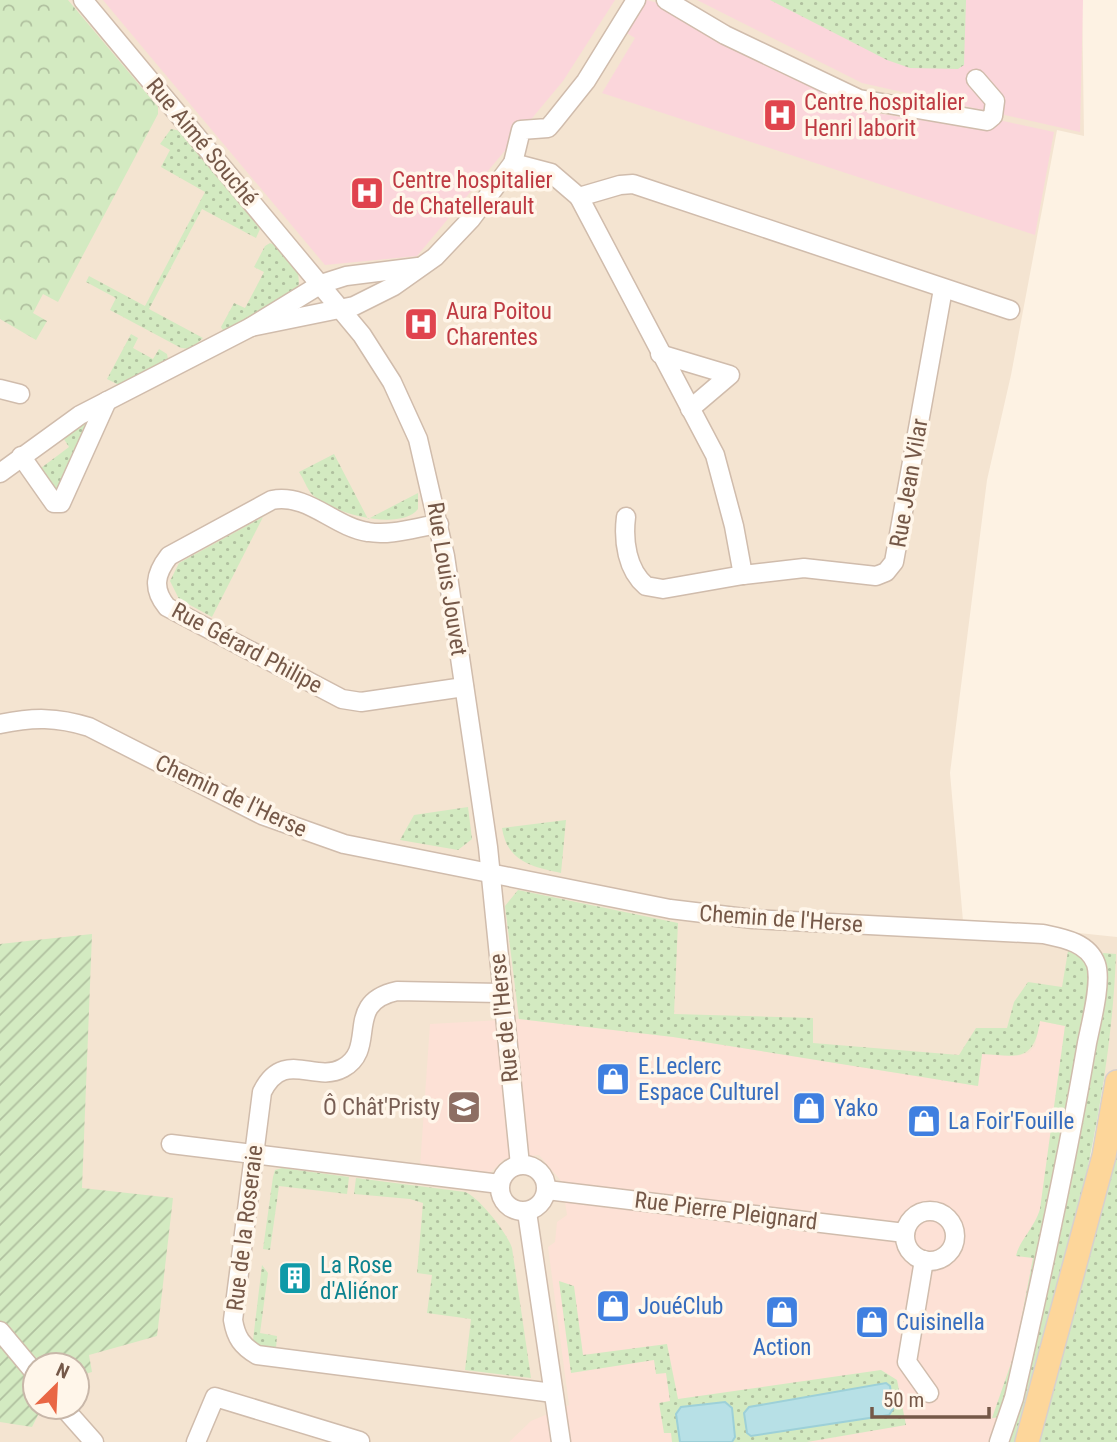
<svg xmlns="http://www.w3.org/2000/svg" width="1117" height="1442" font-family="'Roboto Condensed',sans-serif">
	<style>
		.residential { fill: #f4e4d1; fill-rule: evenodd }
		.commercial { fill: #fde1d6 }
		.medical { fill: #fbd6db }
		.grass { fill: url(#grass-dots) }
		.park { fill: url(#park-crowns) }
		.garden { fill: url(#garden-furrows) }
		.water { fill: #b7e0e6; stroke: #9dd0d8; stroke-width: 2 }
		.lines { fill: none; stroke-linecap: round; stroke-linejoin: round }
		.minor-casing { stroke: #d0bcac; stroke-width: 21 }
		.major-casing { stroke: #d8d0cc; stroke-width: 26 }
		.minor { stroke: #fff; stroke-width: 18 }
		.major { stroke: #fdd69a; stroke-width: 23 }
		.labels { text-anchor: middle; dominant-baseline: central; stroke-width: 7; stroke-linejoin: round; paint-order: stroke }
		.health-label { font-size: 23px; fill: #be3a42; stroke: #fff6ea; text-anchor: start }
		.street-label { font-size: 23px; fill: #755848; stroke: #fff6ea }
		.shop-label { font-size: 23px; fill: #366cbe; stroke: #fff6ea; text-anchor: start }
		.education-label { font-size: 23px; fill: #785e54; stroke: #fff6ea; text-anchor: end }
		.culture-label { font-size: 23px; fill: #0d838f; stroke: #fff6ea; text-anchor: start }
	</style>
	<defs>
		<pattern id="grass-dots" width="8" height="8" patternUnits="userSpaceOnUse" patternTransform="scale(1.75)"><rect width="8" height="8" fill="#d3eac1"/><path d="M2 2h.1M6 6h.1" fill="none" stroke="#b0c09f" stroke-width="1.8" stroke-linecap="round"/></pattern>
		<pattern id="park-crowns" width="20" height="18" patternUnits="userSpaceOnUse" patternTransform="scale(1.75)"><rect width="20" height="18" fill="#d3eac1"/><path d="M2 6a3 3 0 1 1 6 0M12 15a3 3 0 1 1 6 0" fill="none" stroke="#b0c09f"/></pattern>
		<pattern id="garden-furrows" width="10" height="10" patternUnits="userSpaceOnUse" patternTransform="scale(1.75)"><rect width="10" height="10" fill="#d3eac1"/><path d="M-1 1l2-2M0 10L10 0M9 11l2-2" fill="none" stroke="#b0c09f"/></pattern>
	</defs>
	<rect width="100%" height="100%" fill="#fdf2e3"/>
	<path class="residential" d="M0 0H1082L1084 136 1057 130 1011 375 987 480 950 773 963 921 1117 937V1082H1089L1008 1442H0ZM35 1365H77V1407H35Z"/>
	<polygon class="commercial" points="519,1019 673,1037 978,1086 982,1054 1017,1056 1028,1053 1035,1046 1040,1021 1065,1026 1038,1259 1002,1417 988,1442 509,1442 531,1421 569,1405 548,1247 555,1242 557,1222 567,1215 562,1182 539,1155 504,1159 491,1172 420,1167 430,1024"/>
	<g class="medical">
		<polygon points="103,0 615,0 563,81 417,256 325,265"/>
		<polygon points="647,0 658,3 765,60 766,66 863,111 940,123 994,119 1054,132 1035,235 602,93 635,38 625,32 641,4"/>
		<polygon points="697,0 1083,0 1080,132 862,83"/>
	</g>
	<g class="grass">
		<polygon points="770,0 966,0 964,65 958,69 910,68 887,60"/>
		<polygon points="171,129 181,131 260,229 256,238 202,209 149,309 203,338 191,349 181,348 110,310 116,298 86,282 89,276 145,306 205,192 161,167 170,150 160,144"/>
		<path d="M270 243C289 249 307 277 295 294L224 332 221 327 234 303 245 308 264 272 254 267 265 246Z"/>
		<polygon points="131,334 138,338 133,348 153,359 159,349 167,354 168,359 119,385 107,379"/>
		<polygon points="87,421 91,423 60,492 53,493 37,471 69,447 62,436"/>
		<path d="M334 454 368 519 418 493V509C399 533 326 512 310 492 306 486 303 478 299 472Z"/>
		<polygon points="263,517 212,617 179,599 170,581 179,563"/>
		<polygon points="468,807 472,839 458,850 400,840 414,815"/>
		<path d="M566 820 561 873C533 867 507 862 502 828Z"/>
		<path d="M518 890 678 923 674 1014 813 1018V1043L959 1055 976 1028H1007L1014 1002 1028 982 1062 987 1068 951 1084 959 1090 976 1089 996 1038 1259 1002 1417 992 1418 1015 1352 1033 1258 1016 1256C1019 1241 1035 1227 1040 1209L1065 1026 1040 1021C1034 1063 1017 1056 982 1054L978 1086 673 1037 519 1019 505 906Z"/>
		<path d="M1103 953 1116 954C1110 1121 1060 1281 1019 1442H1005L1102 987Z"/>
		<polygon points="1117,1104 1117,1442 1033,1442"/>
		<polygon points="282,1168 349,1177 347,1194 279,1186 270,1250 263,1249 273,1177 275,1170"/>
		<path d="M356 1178 465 1192C478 1196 508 1234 512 1248L531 1378 465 1370 471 1319 427 1313 432 1275 417 1273 423 1203 410 1199 354 1194Z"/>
		<polygon points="262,1265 268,1273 260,1333 277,1336 276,1348 258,1345 253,1340"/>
		<polygon points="559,1281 574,1286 583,1355 667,1344 678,1399 881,1370 897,1380 906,1425 807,1442 672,1442 671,1433 664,1433 659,1403 670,1401 666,1373 656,1374 654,1360 571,1373"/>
	</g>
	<polygon class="park" points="0,0 68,0 158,107 158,114 58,302 43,294 33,313 47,321 36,340 0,319"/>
	<polygon class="garden" points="92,934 82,1188 173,1198 157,1336 89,1355 92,1372 77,1376 77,1365 35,1365 35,1407 42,1407 32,1427 0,1422 0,944"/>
	<g class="water">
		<polygon points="886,1383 890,1386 893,1409 889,1415 751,1436 747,1433 744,1413 749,1407"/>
		<polygon points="725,1402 732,1408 735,1437 732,1442 680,1442 676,1414 681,1407"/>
	</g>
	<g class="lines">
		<g class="minor-casing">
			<g id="minor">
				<polyline points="83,0 362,335 392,382 418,439 445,556 488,847 520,1165"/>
				<polyline points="666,0 725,35 859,99 987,121 993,116 995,101 976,79"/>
				<polyline points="513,163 551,173 579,197 620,185 633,184 1010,310"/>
				<polyline points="579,197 715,455 734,526 743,575 804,568 876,576 886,572 894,562 943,289"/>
				<polyline points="251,327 354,306 394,286 435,257 471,219 513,163 521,130 548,128 554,121 586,81 636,0"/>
				<polyline points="660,354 730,375 690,409"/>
				<polyline points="0,389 20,394"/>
				<polyline points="21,456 54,503 61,503 107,401"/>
				<polyline points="0,473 80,415 251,327 321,284 346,276 418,267"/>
				<path d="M626 517C623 541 627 570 646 586L663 589 743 575"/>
				<path d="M439 524C417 527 391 536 368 532 334 527 308 493 272 500L169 556C155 574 152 589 167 607L342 699 361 702 464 687"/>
				<path d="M0 724C33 717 57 717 89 727L262 815 344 844 670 909 753 919 1043 934C1062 938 1088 942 1096 964 1102 982 1091 1023 1087 1043 1067 1162 1041 1280 1014 1398L999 1442"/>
				<path d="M500 993 397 991C342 1003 379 1048 343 1068 314 1084 284 1048 262 1092L233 1320C236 1338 242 1346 257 1355L553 1393"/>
				<polyline points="171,1144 500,1184"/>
				<circle cx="523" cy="1188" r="23"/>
				<polyline points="547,1190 905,1233"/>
				<circle cx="930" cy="1236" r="25"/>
				<polyline points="527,1212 561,1442"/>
				<polyline points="924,1260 907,1362 929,1393"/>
				<polyline points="0,1331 35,1373"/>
				<polyline points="63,1407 94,1442"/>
				<polyline points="196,1442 215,1397 360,1441"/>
			</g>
		</g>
		<g class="major-casing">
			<polyline id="major" points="1027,1442 1104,1156 1117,1082"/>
		</g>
		<use href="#minor" class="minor"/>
		<use href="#major" class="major"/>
	</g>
	<defs>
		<g id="hospital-square" transform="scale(1.75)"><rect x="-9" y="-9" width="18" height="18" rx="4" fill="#e0444e" stroke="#fff6ea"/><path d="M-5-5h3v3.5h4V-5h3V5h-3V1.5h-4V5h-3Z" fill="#fff"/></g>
		<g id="shop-square" transform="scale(1.75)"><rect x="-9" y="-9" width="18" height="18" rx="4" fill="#3f7fe0" stroke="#fff6ea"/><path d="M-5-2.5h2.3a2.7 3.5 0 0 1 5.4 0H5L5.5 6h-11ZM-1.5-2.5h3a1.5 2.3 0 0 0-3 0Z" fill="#fff"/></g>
		<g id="school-square" transform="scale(1.75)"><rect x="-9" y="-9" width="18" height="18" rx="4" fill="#8d6e63" stroke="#fff6ea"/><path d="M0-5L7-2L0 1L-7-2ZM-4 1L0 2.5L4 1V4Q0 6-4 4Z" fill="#fff"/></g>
		<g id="building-square" transform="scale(1.75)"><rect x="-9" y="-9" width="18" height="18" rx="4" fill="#0f9aa8" stroke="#fff6ea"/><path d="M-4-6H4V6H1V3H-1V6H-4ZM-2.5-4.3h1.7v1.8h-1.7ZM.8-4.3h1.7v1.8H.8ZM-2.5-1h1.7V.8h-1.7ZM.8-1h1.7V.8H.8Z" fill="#fff"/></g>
	</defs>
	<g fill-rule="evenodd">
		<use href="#hospital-square" x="780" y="115"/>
		<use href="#hospital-square" x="367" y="193"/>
		<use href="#hospital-square" x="421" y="324"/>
		<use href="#shop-square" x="613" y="1079"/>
		<use href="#school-square" x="464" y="1107"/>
		<use href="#shop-square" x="809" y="1108"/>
		<use href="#shop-square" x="924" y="1121"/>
		<use href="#building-square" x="295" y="1278"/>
		<use href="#shop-square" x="613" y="1306"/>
		<use href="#shop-square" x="782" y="1312"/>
		<use href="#shop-square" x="872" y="1322"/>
	</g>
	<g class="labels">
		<g class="health-label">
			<text x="804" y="102">Centre hospitalier<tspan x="804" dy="26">Henri laborit</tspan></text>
			<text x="392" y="180">Centre hospitalier<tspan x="392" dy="26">de Chatellerault</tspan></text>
			<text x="446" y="311">Aura Poitou<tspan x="446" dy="26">Charentes</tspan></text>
		</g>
		<g class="street-label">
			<text transform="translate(202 142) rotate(50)">Rue Aimé Souché</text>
			<text transform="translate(909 483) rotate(-80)">Rue Jean Vilar</text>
			<text transform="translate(447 579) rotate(81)">Rue Louis Jouvet</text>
			<text transform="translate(247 648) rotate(28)">Rue Gérard Philipe</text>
			<text transform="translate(231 796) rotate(25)">Chemin de l'Herse</text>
			<text transform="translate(781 919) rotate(4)">Chemin de l'Herse</text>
			<text transform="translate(504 1018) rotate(-96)">Rue de l'Herse</text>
			<text transform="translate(726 1211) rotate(7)">Rue Pierre Pleignard</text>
			<text transform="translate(245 1228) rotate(-83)">Rue de la Roseraie</text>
		</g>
		<g class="shop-label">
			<text x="638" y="1066">E.Leclerc<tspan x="638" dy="26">Espace Culturel</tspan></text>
			<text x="834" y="1108">Yako</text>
			<text x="948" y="1121">La Foir'Fouille</text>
			<text x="638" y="1306">JouéClub</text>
			<text x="896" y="1322">Cuisinella</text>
			<text x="782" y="1347" text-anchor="middle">Action</text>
		</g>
		<g class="education-label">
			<text x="440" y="1107">Ô Chât'Pristy</text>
		</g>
		<g class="culture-label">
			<text x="320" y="1265">La Rose<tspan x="320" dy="26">d'Aliénor</tspan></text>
		</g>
	</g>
	<g transform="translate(56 1386) rotate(24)"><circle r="33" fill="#fff6ea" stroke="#c8b7a9" stroke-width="2"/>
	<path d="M0-5L12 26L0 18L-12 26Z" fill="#e96745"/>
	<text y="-10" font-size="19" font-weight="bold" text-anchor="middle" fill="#755848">N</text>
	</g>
	<path d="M872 1407v10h117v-10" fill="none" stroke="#755848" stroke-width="3.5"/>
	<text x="883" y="1407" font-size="21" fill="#755848" stroke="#fff6ea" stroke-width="5" paint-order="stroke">50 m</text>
</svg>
